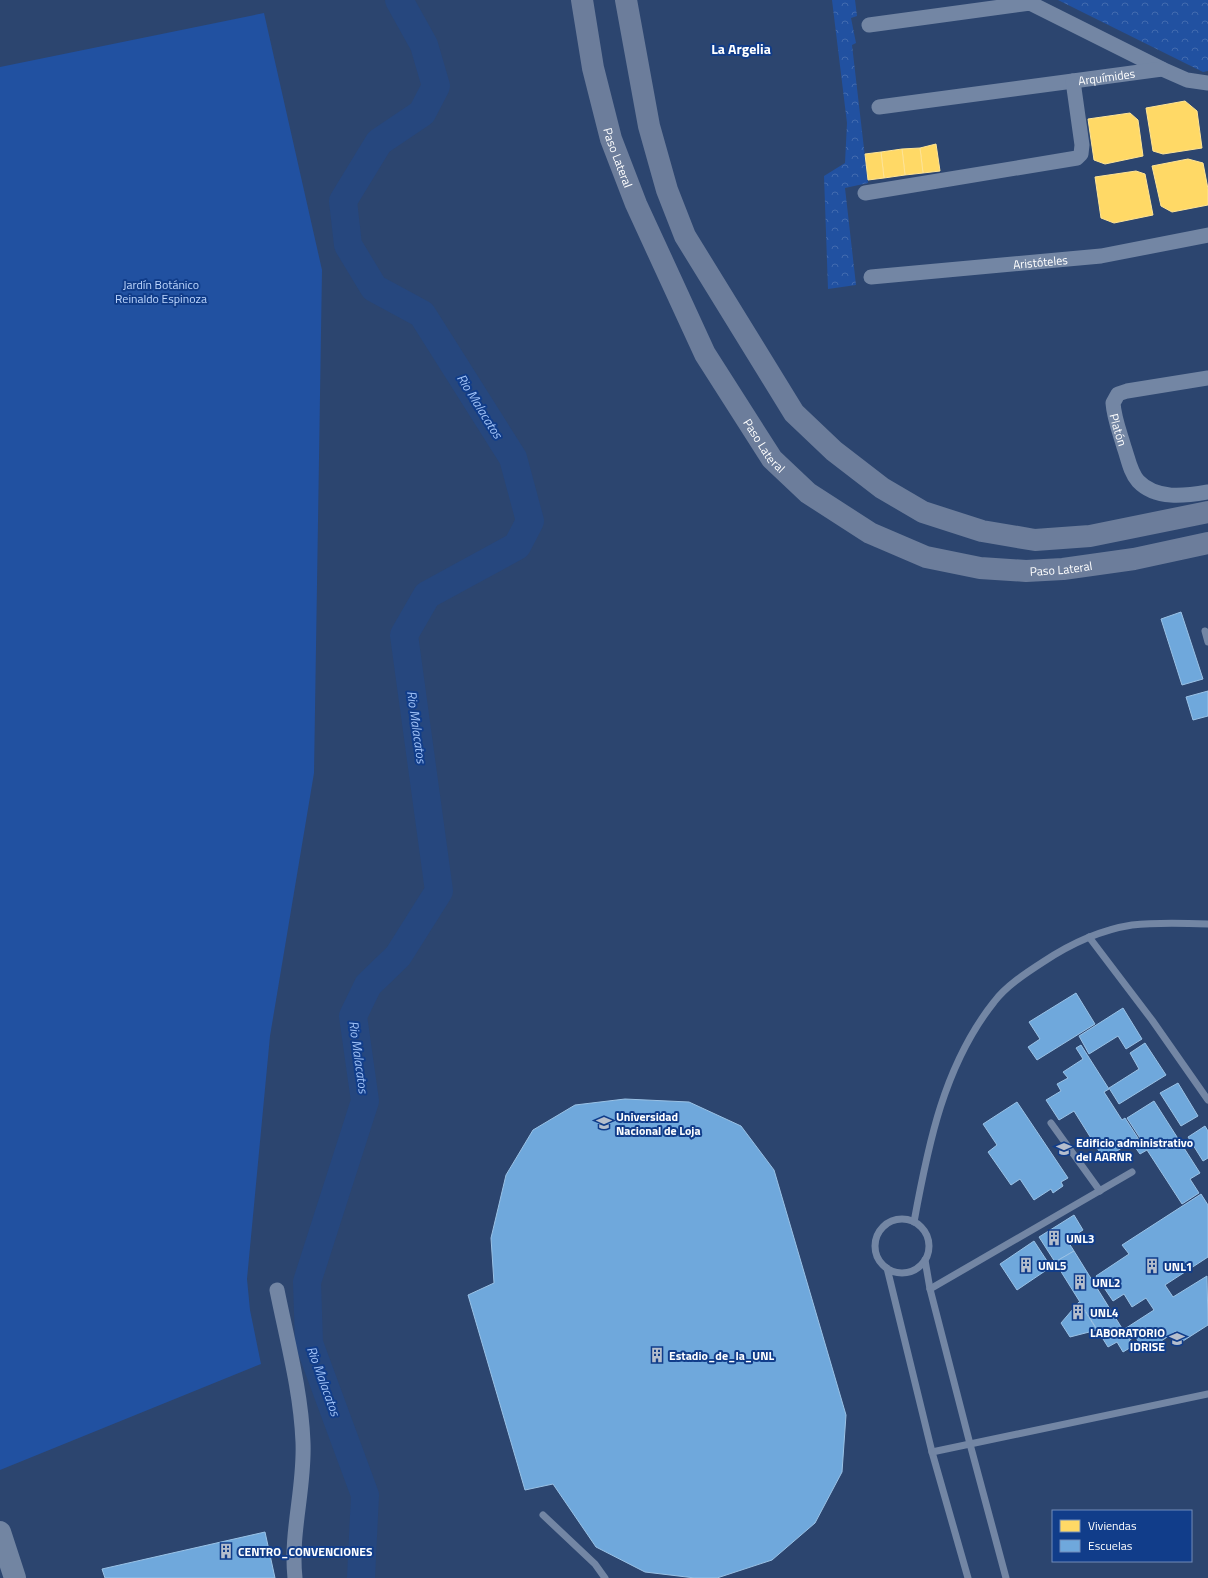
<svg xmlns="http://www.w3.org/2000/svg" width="1208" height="1578" font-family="'Titillium Web',sans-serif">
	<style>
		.green { fill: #2151a1 }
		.park { fill: url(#park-crowns) }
		.homes { fill: #ffd966; stroke: #ffe494 }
		.schools { fill: #6fa8dc; stroke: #9ac2e6 }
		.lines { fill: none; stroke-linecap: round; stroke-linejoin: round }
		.river { stroke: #26477e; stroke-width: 28 }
		.lane { stroke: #7386a4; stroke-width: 7 }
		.street { stroke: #7386a4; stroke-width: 15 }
		.primary { stroke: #7285a2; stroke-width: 22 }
		.highway { stroke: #6c7d9b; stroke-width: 22 }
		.labels { text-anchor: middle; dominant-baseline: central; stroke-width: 4; stroke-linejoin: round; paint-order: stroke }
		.street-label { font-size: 12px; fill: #fff; stroke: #113d8a }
		.park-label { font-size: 12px; fill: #bdd6fd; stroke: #113d8a }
		.poi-label { font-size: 12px; font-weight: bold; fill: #fff; stroke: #113d8a; text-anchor: start }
		.water-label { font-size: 13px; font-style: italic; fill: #a2c4f9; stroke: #113d8a }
		.quarter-label { font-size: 14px; font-weight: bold; fill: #fff; stroke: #113d8a }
	</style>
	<defs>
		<pattern id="park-crowns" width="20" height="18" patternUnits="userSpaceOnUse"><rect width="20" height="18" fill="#2151a1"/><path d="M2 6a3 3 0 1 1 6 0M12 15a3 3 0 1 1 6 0" fill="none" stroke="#426baf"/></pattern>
	</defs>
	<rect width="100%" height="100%" fill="#2c456f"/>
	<polygon class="green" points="264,13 322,270 314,773 270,1036 247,1279 250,1310 261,1364 0,1470 0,67"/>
	<g class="park">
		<polygon points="832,0 855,0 857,16 851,18 856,43 852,45 868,183 845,188 856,285 828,289 824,176 845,163 847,123"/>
		<polygon points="1058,0 1208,0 1208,71 1203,72"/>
	</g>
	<g class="homes">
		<polygon points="1185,101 1197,111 1202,148 1163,154 1153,151 1146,108"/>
		<polygon points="1130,113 1138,120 1143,156 1105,164 1094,160 1088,119"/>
		<polygon points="936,144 940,171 923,173 920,148"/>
		<polygon points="920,148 923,173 905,175 902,149"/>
		<polygon points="902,149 905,175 884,178 881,152"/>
		<polygon points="881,152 884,178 868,180 865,154"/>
		<polygon points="1188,159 1203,163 1208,189 1208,205 1172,212 1161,206 1152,166"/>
		<polygon points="1136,171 1145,174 1153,215 1114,223 1101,218 1095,177"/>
	</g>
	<g class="schools">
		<polygon points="1181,612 1203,679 1182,685 1161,619"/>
		<polygon points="1208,691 1208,716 1193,720 1186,697"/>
		<polygon points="1076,993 1095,1024 1037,1060 1028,1047 1040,1039 1029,1022"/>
		<polygon points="1123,1008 1142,1039 1126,1049 1118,1036 1089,1054 1079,1036"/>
		<polygon points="1145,1043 1166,1075 1119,1104 1109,1088 1139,1069 1130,1053"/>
		<polygon points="1081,1045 1109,1089 1104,1092 1122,1120 1125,1118 1138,1138 1104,1159 1074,1111 1059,1120 1046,1100 1061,1091 1057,1084 1068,1078 1063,1072 1083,1059 1076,1048"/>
		<polygon points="1178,1083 1198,1116 1181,1126 1160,1093"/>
		<polygon points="625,1099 689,1102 741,1126 774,1170 846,1415 842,1472 815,1523 772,1560 717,1578 695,1578 645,1572 596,1547 553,1484 525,1490 468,1295 494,1283 491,1238 506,1175 533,1130 575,1105"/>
		<polygon points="1154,1101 1200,1173 1190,1179 1199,1193 1182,1204 1147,1150 1140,1154 1132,1143 1140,1138 1127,1118"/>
		<polygon points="1017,1102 1068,1178 1061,1182 1063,1186 1053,1193 1051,1189 1034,1200 1020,1179 1011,1185 988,1152 997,1145 983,1124"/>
		<polygon points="1205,1126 1208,1131 1208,1158 1203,1161 1188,1137"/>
		<polygon points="1201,1194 1208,1205 1208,1257 1165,1285 1173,1297 1207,1276 1208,1325 1183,1341 1176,1331 1145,1352 1135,1336 1130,1340 1123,1330 1154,1310 1146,1298 1132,1307 1124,1294 1113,1301 1096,1276 1129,1254 1122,1245"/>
		<polygon points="1074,1215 1083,1230 1067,1240 1074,1251 1055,1262 1039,1237"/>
		<polygon points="1034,1241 1051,1267 1017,1290 1000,1264"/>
		<polygon points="1074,1251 1133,1346 1123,1352 1117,1342 1108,1347 1055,1262"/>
		<polygon points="1079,1302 1097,1330 1070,1337 1061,1323"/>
		<polygon points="265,1532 275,1578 105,1578 102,1569"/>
	</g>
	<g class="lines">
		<polyline class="river" points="361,1578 365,1495 309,1343 307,1282 365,1101 353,1016 368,985 398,956 439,891 404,635 427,595 517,546 530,521 513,458 422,314 374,288 348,245 343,201 379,142 422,113 436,86 424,45 399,0"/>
		<g class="lane">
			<polyline points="1205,631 1208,642"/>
			<polyline points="1089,937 1152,1020 1208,1100"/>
			<polyline points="1051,1123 1100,1191"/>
			<circle cx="902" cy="1246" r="27"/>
			<path d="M914 1222C928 1145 944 1065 994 1002 1006 986 1026 973 1043 962 1070 944 1100 930 1132 925 1158 922 1183 923 1208 924"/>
			<polyline points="925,1260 930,1289 970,1444 1006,1578"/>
			<polyline points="887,1268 932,1452 968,1578"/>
			<polyline points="930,1289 1132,1172"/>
			<polyline points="932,1452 1208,1394"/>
			<polyline points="543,1515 595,1564 605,1578"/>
		</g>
		<g class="street">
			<polyline points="869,25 1030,3 1162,69 1187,80 1208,83"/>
			<polyline points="879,107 1073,81"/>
			<path id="s1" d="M865 193 1077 158 1081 154 1082 145 1073 81 1162 69"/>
			<path id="s2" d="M871 277 1101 256 1208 235"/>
			<path id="s3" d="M1208 378 1127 391 1118 394 1113 403C1114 418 1120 433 1124 447 1128 458 1130 472 1138 481 1156 500 1185 496 1208 492"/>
			<path d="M277 1290C287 1340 301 1391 303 1442 305 1488 290 1532 295 1578"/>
		</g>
		<polyline class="primary" points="0,1532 15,1578"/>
		<g class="highway">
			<path id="s4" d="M582 0 593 68 611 139 636 204 705 354 772 459 808 493 870 533 926 557 980 568 1026 571 1063 569 1134 559 1208 543"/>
			<polyline points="626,0 649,126 667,190 685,236 794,413 834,451 882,488 923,512 982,531 1035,540 1090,536 1208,512"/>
		</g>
	</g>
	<defs>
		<g id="university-bare" transform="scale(1.2)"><path d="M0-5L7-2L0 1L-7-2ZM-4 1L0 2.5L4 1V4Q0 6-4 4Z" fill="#b5becd" stroke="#113d8a" stroke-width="2.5" paint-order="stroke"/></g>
		<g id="school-bare" transform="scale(1.2)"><path d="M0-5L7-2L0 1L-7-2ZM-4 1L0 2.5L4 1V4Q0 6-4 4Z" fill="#b5becd" stroke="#113d8a" stroke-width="2.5" paint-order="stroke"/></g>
		<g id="building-bare" transform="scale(1.2)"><path d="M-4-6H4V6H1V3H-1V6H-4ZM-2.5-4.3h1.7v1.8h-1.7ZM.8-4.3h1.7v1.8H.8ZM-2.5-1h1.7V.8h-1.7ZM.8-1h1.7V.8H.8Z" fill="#b5becd" stroke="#113d8a" stroke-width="2.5" paint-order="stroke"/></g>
	</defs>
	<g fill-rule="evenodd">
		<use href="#university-bare" x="604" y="1123"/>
		<use href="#school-bare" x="1064" y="1149"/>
		<use href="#building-bare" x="1054" y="1238"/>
		<use href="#building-bare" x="1026" y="1265"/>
		<use href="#building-bare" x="1152" y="1266"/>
		<use href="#building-bare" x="1080" y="1282"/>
		<use href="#building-bare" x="1078" y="1312"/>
		<use href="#university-bare" x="1177" y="1339"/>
		<use href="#building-bare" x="657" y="1355"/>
		<use href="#building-bare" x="226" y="1551"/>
	</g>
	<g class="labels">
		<g class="street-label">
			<text stroke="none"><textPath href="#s1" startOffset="328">Arquímides</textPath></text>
			<text stroke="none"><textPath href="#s4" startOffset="162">Paso Lateral</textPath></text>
			<text stroke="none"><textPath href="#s2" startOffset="170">Aristóteles</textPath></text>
			<text stroke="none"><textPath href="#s3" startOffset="129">Platón</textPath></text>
			<text stroke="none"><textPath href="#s4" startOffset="486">Paso Lateral</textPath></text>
			<text stroke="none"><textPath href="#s4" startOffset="822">Paso Lateral</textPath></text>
		</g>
		<g class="park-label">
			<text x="161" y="284">Jardín Botánico<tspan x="161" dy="14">Reinaldo Espinoza</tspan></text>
		</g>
		<g class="poi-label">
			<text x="616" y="1116">Universidad<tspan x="616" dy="14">Nacional de Loja</tspan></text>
			<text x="1076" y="1142">Edificio administrativo<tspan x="1076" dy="14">del AARNR</tspan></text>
			<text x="1066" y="1238">UNL3</text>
			<text x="1038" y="1265">UNL5</text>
			<text x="1164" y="1266">UNL1</text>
			<text x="1092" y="1282">UNL2</text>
			<text x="1090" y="1312">UNL4</text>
			<text x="1165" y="1332" text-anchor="end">LABORATORIO<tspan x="1165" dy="14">IDRISE</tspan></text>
			<text x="669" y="1355">Estadio_de_la_UNL</text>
			<text x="238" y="1551">CENTRO_CONVENCIONES</text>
		</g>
		<g class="water-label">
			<text transform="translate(480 406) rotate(58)">Rio Malacatos</text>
			<text transform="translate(417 727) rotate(82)">Rio Malacatos</text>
			<text transform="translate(359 1057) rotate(82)">Rio Malacatos</text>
			<text transform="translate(324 1381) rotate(70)">Rio Malacatos</text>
		</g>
		<g class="quarter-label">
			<text x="741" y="48">La Argelia</text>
		</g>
	</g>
	<rect x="1052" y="1510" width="140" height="52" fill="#113d8a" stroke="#708bb9"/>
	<rect x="1060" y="1520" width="20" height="12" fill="#ffd966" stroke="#708bb9"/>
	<text x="1088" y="1530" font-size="12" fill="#ffffff">Viviendas</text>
	<rect x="1060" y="1540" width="20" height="12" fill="#6fa8dc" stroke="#708bb9"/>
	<text x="1088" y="1550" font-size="12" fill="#ffffff">Escuelas</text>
</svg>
